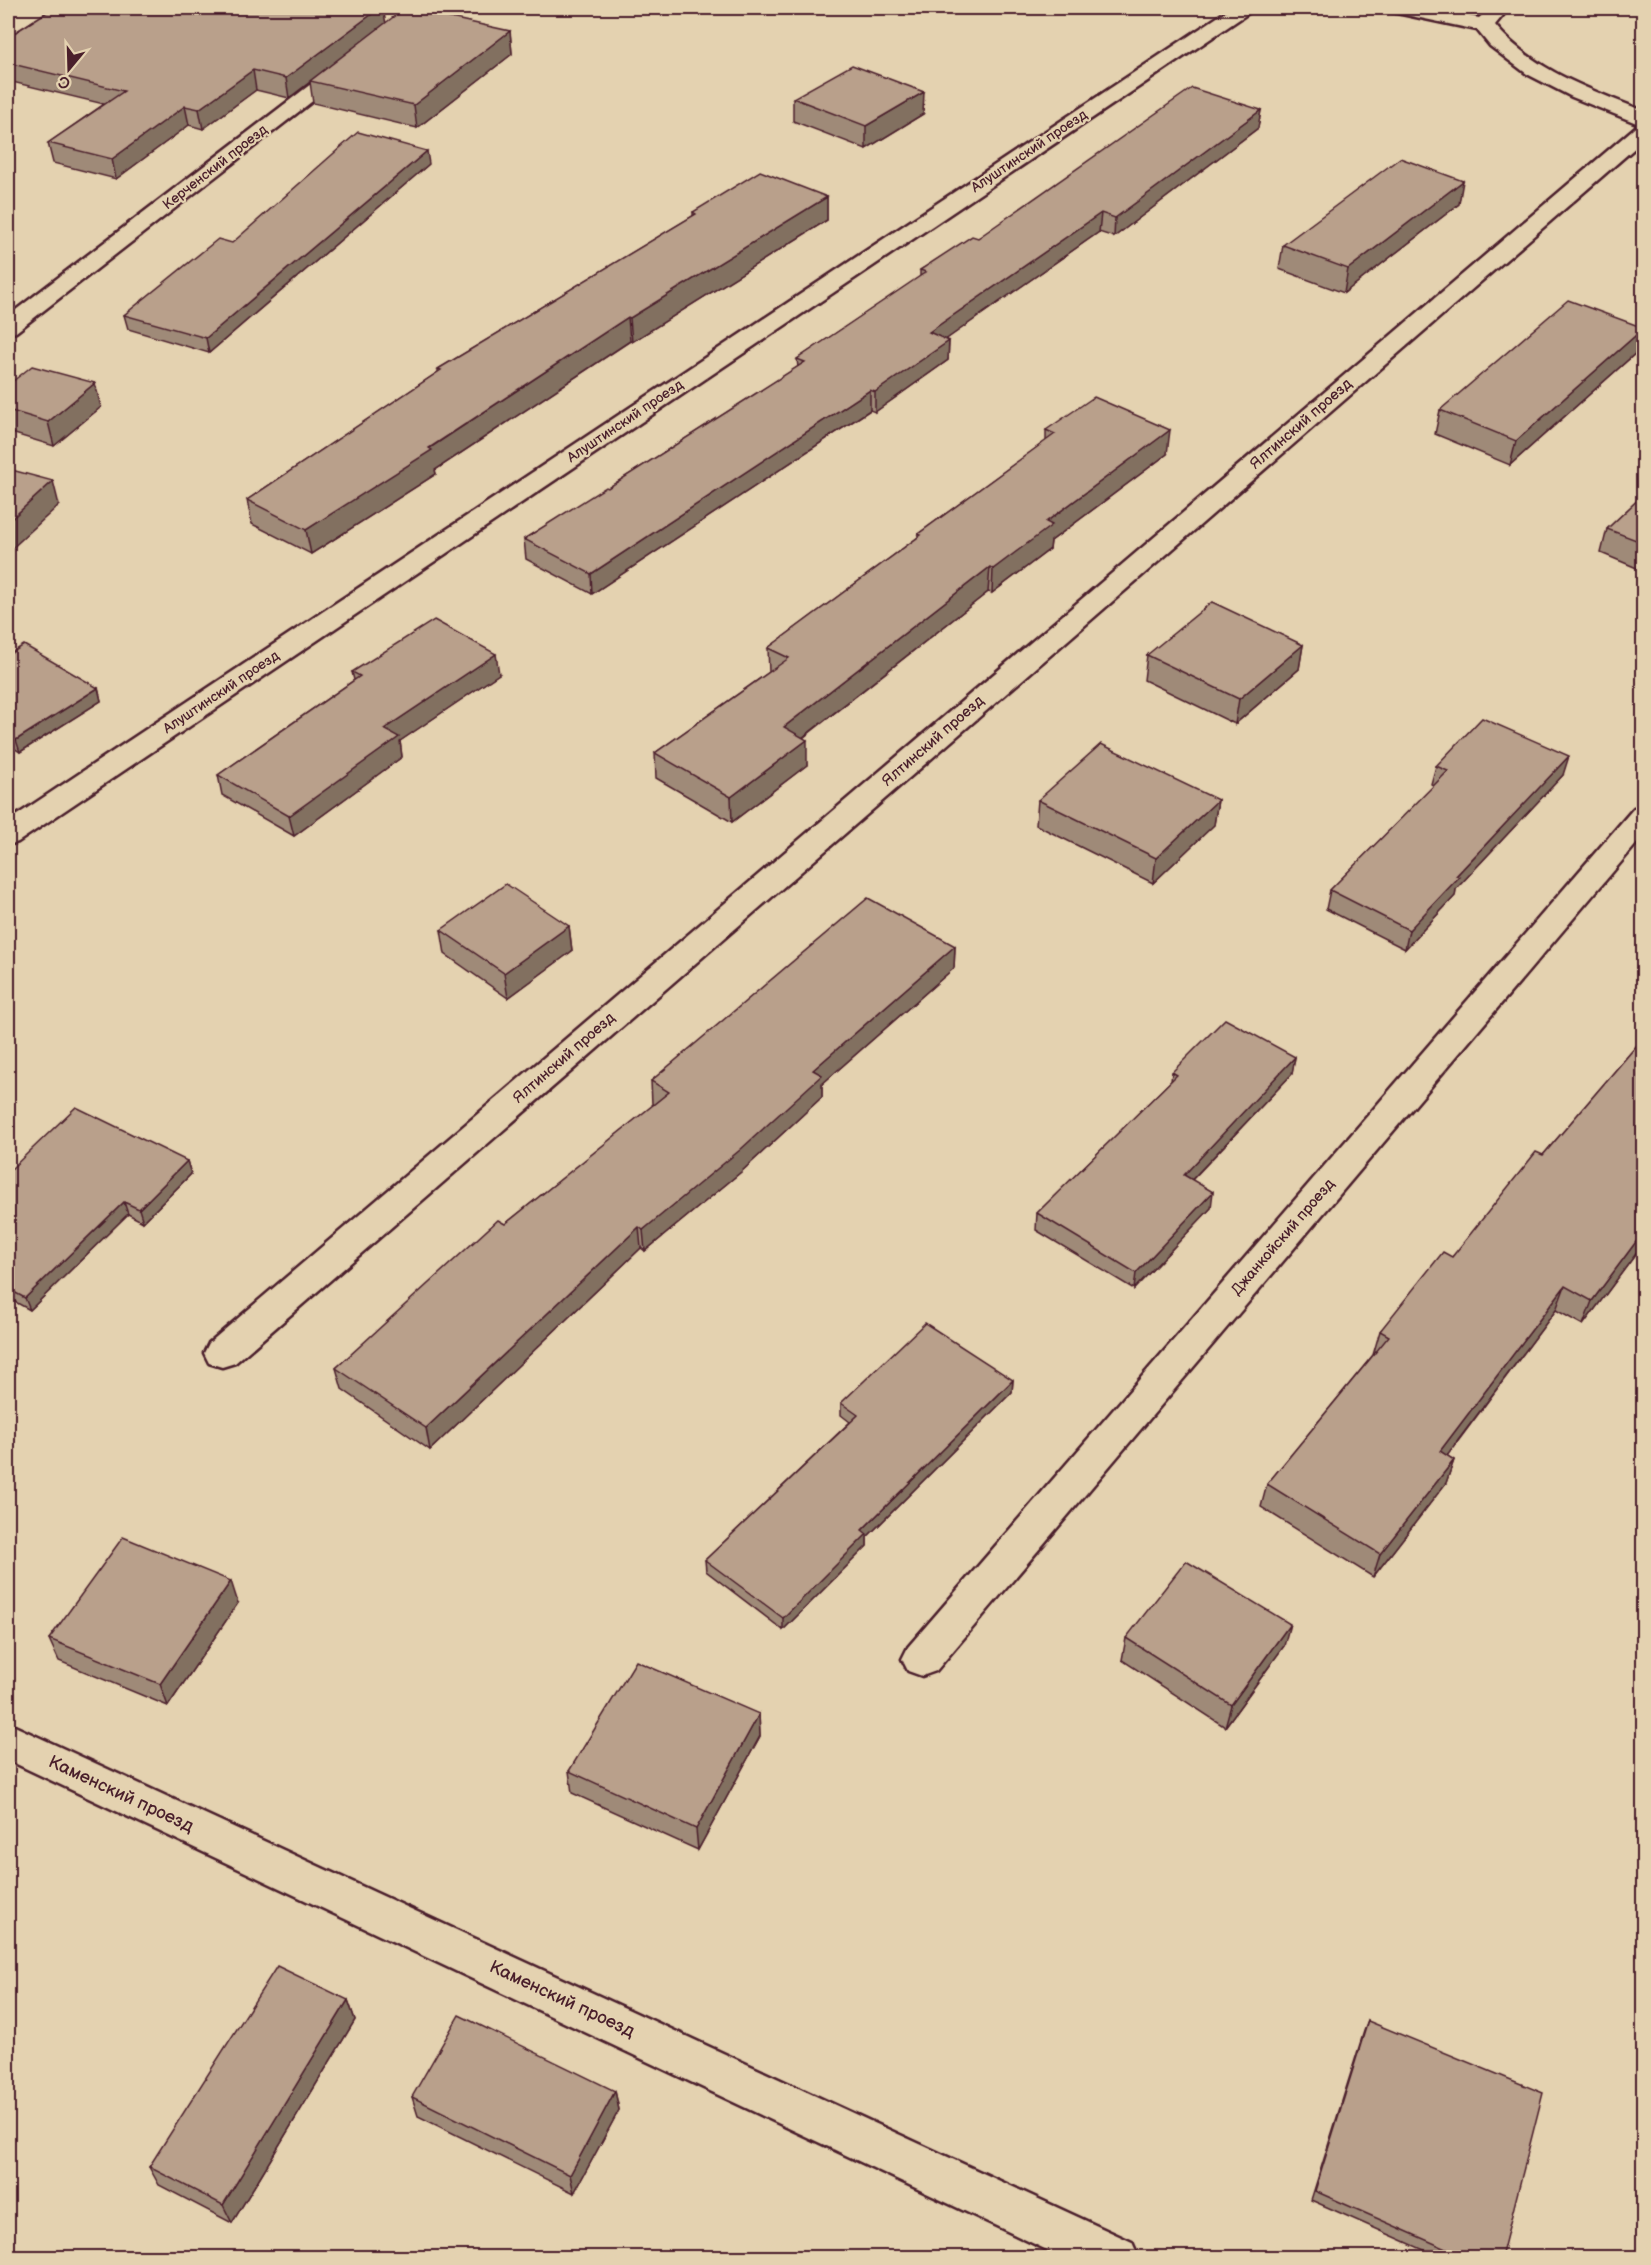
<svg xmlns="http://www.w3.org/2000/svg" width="1651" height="2265" font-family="'Balsamiq Sans',sans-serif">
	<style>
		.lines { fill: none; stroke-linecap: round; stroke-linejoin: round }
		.minor-casing { stroke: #4a1f2b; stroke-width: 5 }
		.minor { fill: #e4d2b0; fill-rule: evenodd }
		.wall { fill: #9f8a78; stroke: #4a1f2b; stroke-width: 1.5 }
		.shaded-wall { fill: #827061; stroke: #4a1f2b; stroke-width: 1.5 }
		.building { fill: #b9a08b; stroke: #4a1f2b; stroke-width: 1.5 }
		.labels { text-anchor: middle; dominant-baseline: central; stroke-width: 4.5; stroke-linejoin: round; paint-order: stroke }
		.far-street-label { font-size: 14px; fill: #4a1f2b; stroke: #e4d2b0 }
		.street-label { font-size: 15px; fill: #4a1f2b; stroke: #e4d2b0 }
		.near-street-label { font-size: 18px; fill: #4a1f2b; stroke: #e4d2b0 }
	</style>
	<rect width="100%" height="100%" fill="#e4d2b0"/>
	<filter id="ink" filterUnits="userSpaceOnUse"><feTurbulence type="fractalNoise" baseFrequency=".0167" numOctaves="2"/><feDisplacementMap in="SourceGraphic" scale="12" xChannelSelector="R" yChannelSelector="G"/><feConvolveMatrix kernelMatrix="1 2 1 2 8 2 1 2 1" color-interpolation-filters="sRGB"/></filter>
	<g filter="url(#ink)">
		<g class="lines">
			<g class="minor-casing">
				<g id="minor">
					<polygon points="410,8 432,8 16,332 8,334 8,316"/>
					<polygon points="1231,8 1253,8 1250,12 18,842 8,845 8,821"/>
					<path d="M1390 8H1426L1479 18 1490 8H1509L1495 25C1532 70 1591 90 1644 111V140L235 1363 222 1367 209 1363 204 1353 209 1343 1639 124 1572 97 1527 74 1490 46 1477 30 1392 12Z"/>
					<polygon points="1644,806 1644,835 936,1671 922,1676 908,1671 902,1659 908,1647 1634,808"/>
					<polygon points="8,1723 1132,2242 1139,2258 1064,2258 8,1760"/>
				</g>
			</g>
			<use href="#minor" class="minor"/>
		</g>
		<g class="wall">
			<polygon points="53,8 383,8 385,23 510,31 512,54 417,128 313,103 310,82 289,98 256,90 203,129 189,125 116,179 53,163 48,143 104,104 8,81 8,37"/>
			<polygon points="793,98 923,114 866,149 793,121"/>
			<polygon points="1261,110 1258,128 1114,237 1099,232 946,339 949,341 948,360 875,412 870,410 592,594 526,559 524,539 608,488 798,367 797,359 920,277 920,270 978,238"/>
			<polygon points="429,164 209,353 128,329 124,315"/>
			<polygon points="827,197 827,220 632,342 630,341 435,470 436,474 311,554 252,524 247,500 438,372 438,369 693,216 693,212"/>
			<polygon points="1459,204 1344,293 1279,269 1283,245"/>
			<polygon points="1644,327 1638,351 1510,465 1435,434 1440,410"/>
			<polygon points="8,385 101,407 54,446 8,432"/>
			<polygon points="1046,430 1167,454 1051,541 1050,549 992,593 988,592 803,738 807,765 732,822 656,778 655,753 769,672 768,648 918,537 918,534 1046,441"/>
			<polygon points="1644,494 1644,571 1601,553 1607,529"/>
			<polygon points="1303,645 1299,669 1235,724 1144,680 1147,655"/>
			<polygon points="8,655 98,688 101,701 20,752 8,744"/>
			<polygon points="352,672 499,674 400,741 402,757 294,836 222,795 218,775 354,680"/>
			<polygon points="1436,766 1563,775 1456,889 1455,896 1405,949 1326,909 1330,890 1434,786 1431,784"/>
			<polygon points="1038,800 1218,800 1214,825 1153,883 1036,825"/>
			<polygon points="569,926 572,951 508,998 445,954 441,930"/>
			<polygon points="955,946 954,968 822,1084 822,1097 741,1172 645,1251 641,1248 430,1450 342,1389 336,1368 505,1224 654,1105 652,1104 651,1081"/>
			<polygon points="1644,1037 1644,1243 1583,1325 1556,1310 1447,1456 1454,1460 1446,1483 1373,1577 1261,1507 1267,1484 1373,1355 1380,1331 1452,1257 1543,1155"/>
			<polygon points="1295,1057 1292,1074 1192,1180 1211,1208 1134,1289 1036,1230 1037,1213 1171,1081 1172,1072"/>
			<polygon points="187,1161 191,1174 143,1222 128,1214 30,1310 8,1298 8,1172"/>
			<polygon points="1013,1380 1012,1392 867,1537 867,1546 783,1630 706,1571 705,1560 850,1422 841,1415 841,1403"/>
			<polygon points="238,1603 168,1706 59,1661 49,1639"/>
			<polygon points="1126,1638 1284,1646 1225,1727 1122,1660"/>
			<polygon points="759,1714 760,1736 698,1850 572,1793 569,1771"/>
			<polygon points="348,2000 355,2020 232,2223 159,2185 149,2167"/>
			<polygon points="1368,2021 1501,2258 1442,2258 1311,2200 1364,2031"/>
			<polygon points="615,2091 619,2110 574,2193 418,2116 412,2097"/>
		</g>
		<g class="shaded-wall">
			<polygon points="380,8 383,8 386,24 289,98 286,78"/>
			<polygon points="510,31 512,54 417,128 414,105"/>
			<polygon points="253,70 256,90 203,129 199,109"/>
			<polygon points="924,92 923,114 866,149 866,126"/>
			<polygon points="185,106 189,125 116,179 112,159"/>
			<polygon points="1261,110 1258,128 1114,237 1115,218"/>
			<polygon points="427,151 429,164 209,353 206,338"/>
			<polygon points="1463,181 1459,204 1344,293 1348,269"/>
			<polygon points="827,197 827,220 632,342 630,318"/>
			<polygon points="1101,213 1099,232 928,352 929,332"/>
			<polygon points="628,317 630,341 435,470 436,474 311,554 306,530"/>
			<polygon points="1644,328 1638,351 1510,465 1516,441"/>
			<polygon points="949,341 948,360 875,412 875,392"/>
			<polygon points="95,383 101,407 54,446 48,422"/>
			<polygon points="870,390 870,410 592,594 591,574"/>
			<polygon points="1170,430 1167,454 1051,541 1050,549 992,593 993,569 1046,522"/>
			<polygon points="53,481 59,505 8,552 8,522"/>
			<polygon points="990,567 988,592 784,752 784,727"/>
			<polygon points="1303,645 1299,669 1235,724 1239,699"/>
			<polygon points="496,654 499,674 400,741 402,757 294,836 289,816 384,729"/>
			<polygon points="98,688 101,701 20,752 16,740"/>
			<polygon points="807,740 807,765 732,822 731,797"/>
			<polygon points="1569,756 1563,775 1456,889 1455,896 1405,949 1409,930 1456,876"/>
			<polygon points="1218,800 1214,825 1153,883 1156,858"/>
			<polygon points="569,926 572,951 508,998 504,973"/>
			<polygon points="955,946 954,968 822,1084 822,1097 741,1172 645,1251 643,1230 813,1070"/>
			<polygon points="1295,1057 1292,1074 1181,1191 1184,1175"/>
			<polygon points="187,1161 191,1174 143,1222 139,1209"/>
			<polygon points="1213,1192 1211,1208 1134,1289 1136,1273"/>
			<polygon points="124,1202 128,1214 30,1310 25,1298"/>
			<polygon points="639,1227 641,1248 430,1450 426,1428"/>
			<polygon points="1644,1231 1644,1243 1583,1325 1592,1301"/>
			<polygon points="1565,1286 1556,1310 1432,1475 1440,1451"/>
			<polygon points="1013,1380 1012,1392 867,1537 867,1546 783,1630 783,1618 862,1530"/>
			<polygon points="1454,1460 1446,1483 1373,1577 1380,1554"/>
			<polygon points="231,1581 238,1603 168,1706 160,1684"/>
			<polygon points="1290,1624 1284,1646 1225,1727 1231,1705"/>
			<polygon points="759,1714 760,1736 698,1850 696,1829"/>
			<polygon points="348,2000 355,2020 232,2223 223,2205"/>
			<polygon points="615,2091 619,2110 574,2193 570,2175"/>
		</g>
		<g class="building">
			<polygon points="53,8 380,8 286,78 253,70 199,109 185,106 112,159 48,143 124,91 8,63 8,37"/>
			<polygon points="405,8 510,31 414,105 310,81"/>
			<polygon points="852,65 924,92 866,126 793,98"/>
			<polygon points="1192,88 1261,110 1115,218 1101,213 929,332 949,341 875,392 870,390 591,574 524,539 606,487 608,488 805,362 797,359 926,272 920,270 972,236 978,238"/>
			<polygon points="358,132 427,151 206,338 124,315 218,239 232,243"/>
			<polygon points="1400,158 1463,181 1348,269 1283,245"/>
			<polygon points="760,171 827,197 630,318 628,317 429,448 432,450 306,530 247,500 441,370 438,369 696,214 693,212"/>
			<polygon points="1568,300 1644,328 1516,441 1440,410"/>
			<polygon points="32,366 95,383 48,422 8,410 8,385"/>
			<polygon points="1094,397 1170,430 1046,522 1052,525 993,569 990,567 784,727 807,740 731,797 655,753 789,658 768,648 921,535 918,534 1055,434 1046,430"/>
			<polygon points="8,469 53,481 8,522"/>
			<polygon points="1644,494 1644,543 1607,529"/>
			<polygon points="1212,602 1303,645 1239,699 1147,655"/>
			<polygon points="434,620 496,654 384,729 399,737 289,816 218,775 360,676 352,672"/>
			<polygon points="24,645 98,688 16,740 8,734 8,655"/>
			<polygon points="1482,718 1569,756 1456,876 1459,877 1409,930 1330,890 1448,771 1436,766"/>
			<polygon points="1101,744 1218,800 1156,858 1038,800"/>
			<polygon points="506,884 569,926 504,973 441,930"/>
			<polygon points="868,898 955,946 813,1070 822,1075 740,1150 643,1230 639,1227 426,1428 336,1368 498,1220 505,1224 669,1092 651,1081"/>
			<polygon points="1225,1019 1295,1057 1184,1175 1213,1192 1136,1273 1037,1213 1177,1075 1172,1072"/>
			<polygon points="1644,1037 1644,1231 1592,1301 1565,1286 1440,1451 1454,1460 1380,1554 1267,1484 1389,1336 1380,1331 1443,1252 1452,1257 1536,1152 1543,1155"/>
			<polygon points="76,1107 187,1161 139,1209 124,1202 25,1298 8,1289 8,1172"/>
			<polygon points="925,1323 1013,1380 862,1530 867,1534 783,1618 705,1560 858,1415 841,1403"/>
			<polygon points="123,1537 231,1581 160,1684 49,1639"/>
			<polygon points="1186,1561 1290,1624 1231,1705 1126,1638"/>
			<polygon points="636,1661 759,1714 696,1829 569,1771"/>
			<polygon points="277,1966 348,2000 223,2205 149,2167"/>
			<polygon points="459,2015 615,2091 570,2175 412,2097"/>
			<polygon points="1368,2021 1543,2093 1501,2258 1467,2258 1315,2191"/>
		</g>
	</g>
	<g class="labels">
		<g class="far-street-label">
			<text transform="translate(1029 151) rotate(-34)">Алуштинский проезд</text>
			<text transform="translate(215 167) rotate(-38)">Керченский проезд</text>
			<text transform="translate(625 421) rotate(-34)">Алуштинский проезд</text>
			<text transform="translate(221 692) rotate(-34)">Алуштинский проезд</text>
		</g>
		<g class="street-label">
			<text transform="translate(1301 424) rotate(-41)">Ялтинский проезд</text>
			<text transform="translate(933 741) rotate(-41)">Ялтинский проезд</text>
			<text transform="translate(564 1058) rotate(-41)">Ялтинский проезд</text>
			<text transform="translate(1283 1237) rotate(-49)">Джанкойский проезд</text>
		</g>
		<g class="near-street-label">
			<text transform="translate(121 1794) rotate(25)">Каменский проезд</text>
			<text transform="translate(562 1999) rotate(25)">Каменский проезд</text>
		</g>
	</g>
	<rect width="1651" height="2265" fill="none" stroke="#e4d2b0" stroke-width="30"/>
	<rect x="15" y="15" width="1621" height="2235" fill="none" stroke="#4a1f2b" stroke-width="2" filter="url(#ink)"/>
	<g transform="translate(69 69) rotate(199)" stroke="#e4d2b0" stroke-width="4.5" paint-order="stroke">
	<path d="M0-4.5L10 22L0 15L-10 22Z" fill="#4a1f2b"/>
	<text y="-9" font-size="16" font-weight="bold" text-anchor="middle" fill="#4a1f2b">С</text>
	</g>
</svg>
